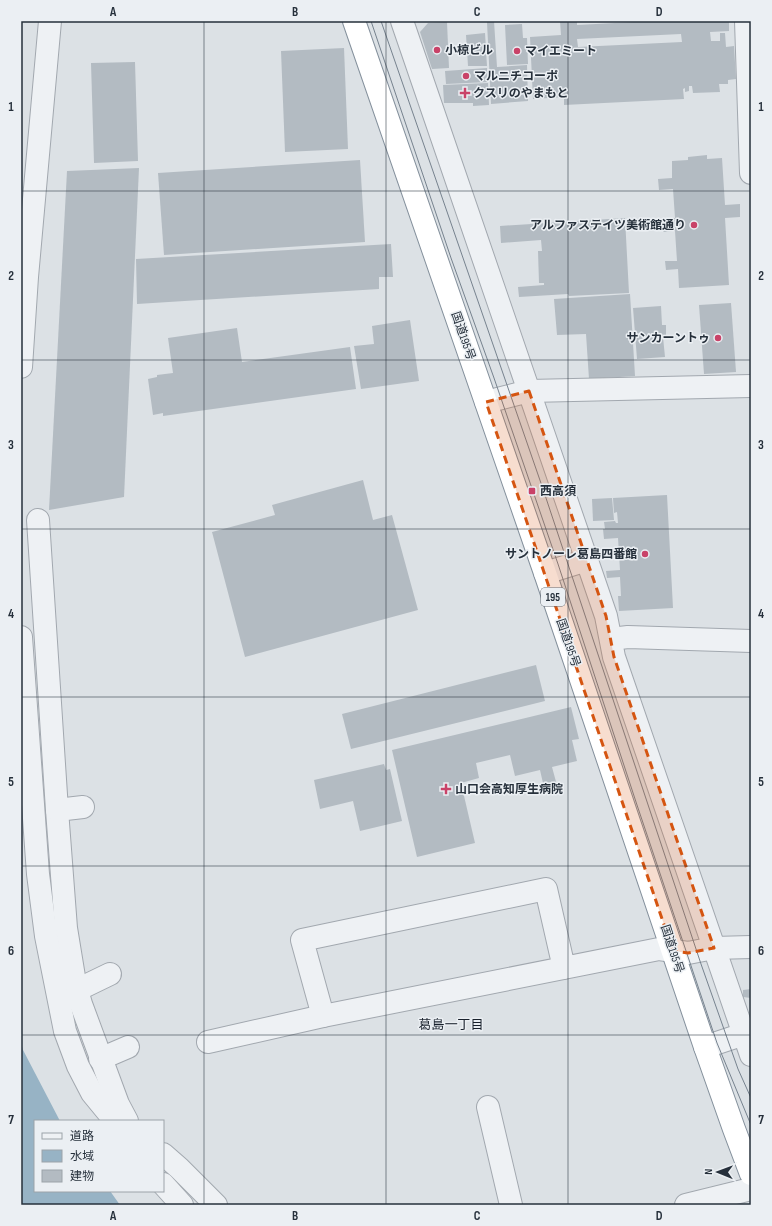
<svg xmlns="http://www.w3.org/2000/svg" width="772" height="1226" font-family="'Sofia Sans Condensed','Noto Sans JP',sans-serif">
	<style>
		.water { fill: #97b3c5 }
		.building { fill: #b3bbc2; fill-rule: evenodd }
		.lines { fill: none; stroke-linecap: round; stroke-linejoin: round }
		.street-casing { stroke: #a2a8af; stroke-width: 24 }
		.highway-casing { stroke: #84909c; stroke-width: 24 }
		.street { stroke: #eef1f4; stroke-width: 22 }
		.highway { stroke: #fff; stroke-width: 22 }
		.tram { stroke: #76828e; stroke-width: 1 }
		.marked { fill: #d55511; fill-opacity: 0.2; stroke: #d55511; stroke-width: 3; stroke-dasharray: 8 5; stroke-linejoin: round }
		.grid { fill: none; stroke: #26303b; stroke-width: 1; stroke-opacity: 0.55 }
		.poi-dot { fill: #c94268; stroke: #ebeff3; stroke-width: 1.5 }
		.labels { text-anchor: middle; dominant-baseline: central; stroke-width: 3; stroke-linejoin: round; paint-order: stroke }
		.shield { fill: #ebeff3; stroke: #616972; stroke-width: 1 }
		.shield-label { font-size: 11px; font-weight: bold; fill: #26303b }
		.poi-label { font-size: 12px; font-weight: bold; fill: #26303b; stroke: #ebeff3; text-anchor: start }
		.street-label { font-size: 12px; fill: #26303b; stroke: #ebeff3 }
		.neighbourhood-label { font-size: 13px; fill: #19212c; stroke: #ebeff3 }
		.neatline { fill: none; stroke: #26303b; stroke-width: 1.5 }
		.grid-label { font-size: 13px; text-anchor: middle; font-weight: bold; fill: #26303b }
	</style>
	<rect width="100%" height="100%" fill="#dce1e5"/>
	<polygon class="water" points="21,1043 23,1050 60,1121 35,1121 35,1191 110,1191 120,1205 21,1205"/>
	<g class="building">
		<polygon points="494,21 497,67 527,65 528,101 491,104 487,22"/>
		<path d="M560 21H577V25L652 21H729V31L710 32 711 41H720V33H725L726 47 734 46 736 79 728 80V84H719L720 92 693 93 692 86H689V91L685 92V88L683 89 684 99 564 105V97L533 99 530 37 561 35ZM681 34 682 42 578 47 577 39Z"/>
		<polygon points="447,22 449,68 432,69 420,32 428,23"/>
		<polygon points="522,24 523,38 527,38 528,64 507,65 505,25"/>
		<polygon points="485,33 487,66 468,66 466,35"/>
		<polygon points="344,48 348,149 285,152 281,51"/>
		<polygon points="135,62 138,161 94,163 91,63"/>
		<polygon points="487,68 488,82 446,84 445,71"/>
		<polygon points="488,83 489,105 473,106 473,103 444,103 443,85"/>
		<polygon points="707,155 707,159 722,158 725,205 740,204 740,217 725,218 729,285 679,288 678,269 666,270 665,261 677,261 675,231 663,232 662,219 675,218 673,189 659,190 658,179 672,178 672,161 688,160 688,157"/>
		<polygon points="360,160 365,242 164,255 158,173"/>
		<polygon points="139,168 124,497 49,510 67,171"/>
		<polygon points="625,218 629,293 569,296 568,294 519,297 518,287 544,285 544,283 539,283 538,251 542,251 541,240 501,243 500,226"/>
		<polygon points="391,244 393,277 379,277 379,289 137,304 136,259"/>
		<polygon points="630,294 635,376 589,379 586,334 557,335 554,299"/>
		<polygon points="731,303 736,372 704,374 699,305"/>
		<polygon points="661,306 662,325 666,325 666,337 663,337 665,357 637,359 633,308"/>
		<polygon points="410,320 419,381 361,389 354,346 374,344 372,326"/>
		<polygon points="237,328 242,362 350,347 356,389 163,416 163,413 153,415 148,379 157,377 157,375 173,373 168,338"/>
		<polygon points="363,480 373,520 392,515 418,610 245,657 212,532 275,515 272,505"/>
		<polygon points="667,495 673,608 619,611 618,596 621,596 620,577 607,578 606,571 620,570 618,538 604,539 603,529 605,529 604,522 615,521 616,523 618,523 617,512 614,513 613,498"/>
		<polygon points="612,498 614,520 593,521 592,499"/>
		<polygon points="536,665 545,701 351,749 342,714"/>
		<polygon points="571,707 579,739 572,740 577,761 552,767 558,789 545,792 540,770 515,776 510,755 476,763 479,778 461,783 475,843 417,857 392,750"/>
		<polygon points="384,764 386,770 390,769 402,821 360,831 353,801 320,809 314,780"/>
		<polygon points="751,989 751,998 743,997 743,990"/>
	</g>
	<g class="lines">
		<g class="street-casing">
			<g id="street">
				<polyline points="402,21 606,616 614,657 751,1055"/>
				<polyline points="746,21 751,173"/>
				<polyline points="21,367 27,277 50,21"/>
				<polyline points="486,402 529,391 751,386"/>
				<polyline points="38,520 57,810 66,928 75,983 81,1004 118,1104 127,1121"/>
				<polyline points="545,573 587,560"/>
				<polyline points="21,637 38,874 46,936 65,1031 78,1066 92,1093 115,1121"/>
				<polyline points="611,639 628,637 751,641"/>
				<polyline points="57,810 83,807"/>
				<polyline points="564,968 546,889 302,940 323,1016 659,949 688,953 714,948 751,947"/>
				<polyline points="77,990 110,974"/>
				<polyline points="208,1042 323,1016"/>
				<polyline points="705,1047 744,1034"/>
				<polyline points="100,1059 128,1047"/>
				<polyline points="488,1107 511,1205"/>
				<polyline points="163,1154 179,1168 216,1205"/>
				<polyline points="163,1184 182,1205"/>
				<polyline points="686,1205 751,1189"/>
			</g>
		</g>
		<g class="highway-casing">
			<polyline id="highway" points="354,21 545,573 705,1047 734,1129 751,1174"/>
		</g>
		<use href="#street" class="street"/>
		<use href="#highway" class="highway"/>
		<g class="tram">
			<polyline points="371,21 451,258 494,378 558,564 637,805 717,1043 751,1125"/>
			<polyline points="381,21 543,489 701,964 738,1069 751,1098"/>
		</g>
	</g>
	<path class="marked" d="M529 391 606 616 614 657 714 948 688 953 673 951 486 402Z"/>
	<path class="grid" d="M204 21V1205M386 21V1205M568 21V1205M21 191H751M21 360H751M21 529H751M21 697H751M21 866H751M21 1035H751"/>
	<g class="poi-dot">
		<circle cx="437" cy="50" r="4"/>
		<circle cx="517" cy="51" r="4"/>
		<circle cx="466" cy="76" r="4"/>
		<path d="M463 87h4v4h4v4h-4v4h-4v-4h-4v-4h4z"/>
		<circle cx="694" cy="225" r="4"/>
		<circle cx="718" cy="338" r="4"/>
		<rect x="528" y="487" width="8" height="8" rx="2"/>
		<circle cx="645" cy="554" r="4"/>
		<path d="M444 783h4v4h4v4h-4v4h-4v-4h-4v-4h4z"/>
	</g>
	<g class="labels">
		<rect class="shield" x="541" y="588" width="24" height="18" rx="3"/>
		<g class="shield-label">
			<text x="553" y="597">195</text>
		</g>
		<g class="poi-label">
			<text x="445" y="50">小椋ビル</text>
			<text x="525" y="51">マイエミート</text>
			<text x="474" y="76">マルニチコーポ</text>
			<text x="473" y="93">クスリのやまもと</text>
			<text x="686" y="225" text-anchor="end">アルファステイツ美術館通り</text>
			<text x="710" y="338" text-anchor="end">サンカーントゥ</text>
			<text x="540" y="491">西高須</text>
			<text x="637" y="554" text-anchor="end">サントノーレ葛島四番館</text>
			<text x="455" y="789">山口会高知厚生病院</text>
		</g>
		<g class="street-label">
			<text transform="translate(463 336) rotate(71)">国道195号</text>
			<text transform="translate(568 643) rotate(71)">国道195号</text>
			<text transform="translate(672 949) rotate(72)">国道195号</text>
		</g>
		<g class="neighbourhood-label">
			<text x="451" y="1025">葛島一丁目</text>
		</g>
	</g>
	<rect width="772" height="1226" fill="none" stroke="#ebeff3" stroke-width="44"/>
	<rect x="34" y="1120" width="130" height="72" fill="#ebeff3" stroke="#9ca3a9"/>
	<rect x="42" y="1133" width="20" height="6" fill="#eef1f4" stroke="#9ca3a9"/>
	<text x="70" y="1140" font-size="12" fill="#26303b">道路</text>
	<rect x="42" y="1150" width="20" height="12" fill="#97b3c5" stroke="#9ca3a9"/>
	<text x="70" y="1160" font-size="12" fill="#26303b">水域</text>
	<rect x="42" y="1170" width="20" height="12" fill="#b3bbc2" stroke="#9ca3a9"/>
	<text x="70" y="1180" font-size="12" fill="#26303b">建物</text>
	<g transform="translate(718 1172) rotate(271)" stroke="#ebeff3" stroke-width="3" paint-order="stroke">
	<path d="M0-3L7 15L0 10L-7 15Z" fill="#26303b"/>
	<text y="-6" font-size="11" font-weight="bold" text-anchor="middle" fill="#26303b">N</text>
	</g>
	<rect x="22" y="22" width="728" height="1182" class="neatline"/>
	<g class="grid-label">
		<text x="113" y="16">A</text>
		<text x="295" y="16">B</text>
		<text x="477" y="16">C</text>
		<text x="659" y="16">D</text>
		<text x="11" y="111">1</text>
		<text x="761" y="111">1</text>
		<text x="11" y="280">2</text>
		<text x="761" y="280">2</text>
		<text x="11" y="449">3</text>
		<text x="761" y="449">3</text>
		<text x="11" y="618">4</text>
		<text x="761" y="618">4</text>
		<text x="11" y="786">5</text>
		<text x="761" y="786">5</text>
		<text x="11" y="955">6</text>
		<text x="761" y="955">6</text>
		<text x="11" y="1124">7</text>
		<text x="761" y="1124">7</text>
		<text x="113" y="1220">A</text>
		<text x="295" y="1220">B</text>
		<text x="477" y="1220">C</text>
		<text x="659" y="1220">D</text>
	</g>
</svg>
